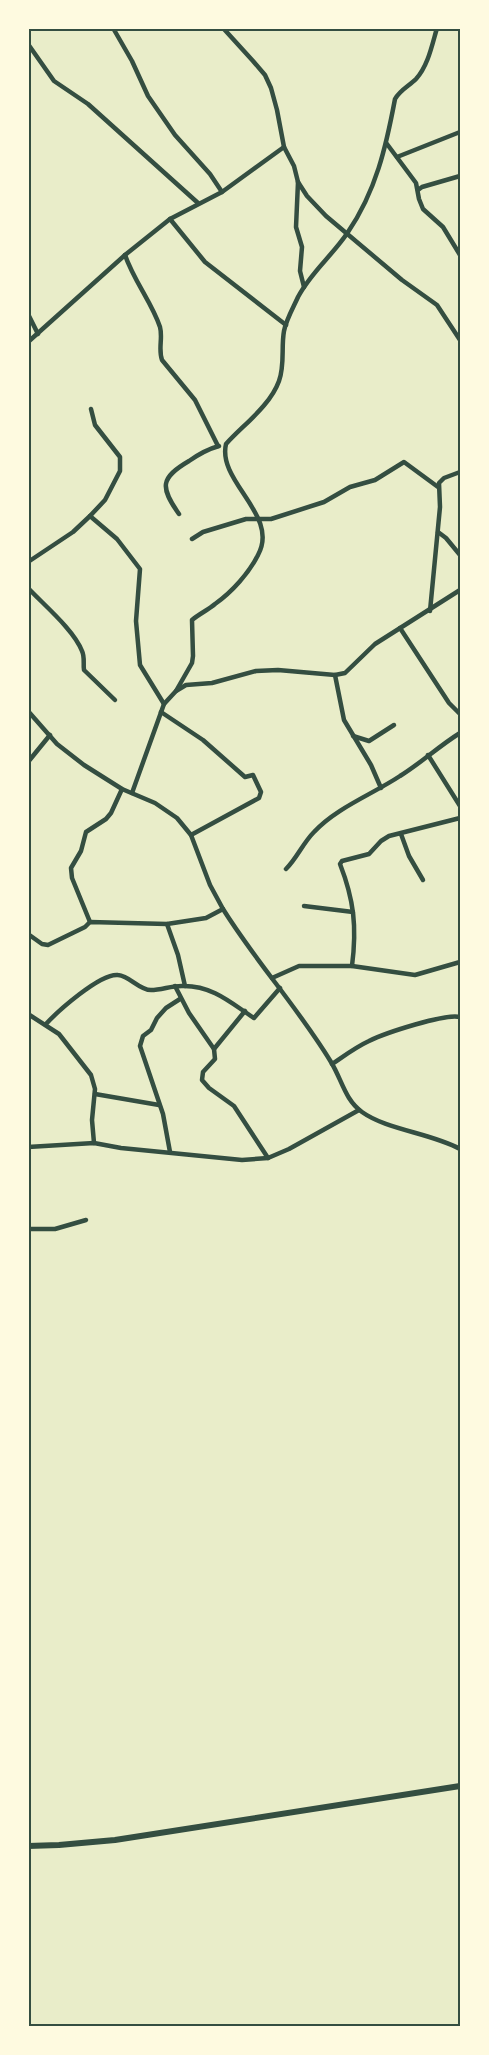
<svg xmlns="http://www.w3.org/2000/svg" width="489" height="2055" font-family="Quicksand,sans-serif">
	<style>
		.lines { fill: none; stroke-linecap: round; stroke-linejoin: round }
		.minor { stroke: #344e41; stroke-width: 4.5 }
		.secondary { stroke: #344e41; stroke-width: 6 }
		.neatline { fill: none; stroke: #344e41; stroke-width: 2 }
	</style>
	<rect width="100%" height="100%" fill="#e9edc9"/>
	<g class="lines">
		<g class="minor">
			<polyline points="113,28 132,61 148,96 175,135 210,174 222,192"/>
			<polyline points="223,28 253,61 265,75 271,88 277,110 284,147 294,166 298,182 296,227 302,247 300,271 304,287"/>
			<polyline points="28,44 54,81 88,104 198,203"/>
			<polyline points="387,144 416,183 419,199 423,209 443,227 460,255"/>
			<polyline points="397,157 460,132"/>
			<polyline points="298,182 307,196 326,216 402,280 437,305 460,340"/>
			<polyline points="418,190 422,187 460,176"/>
			<polyline points="170,219 205,262 286,325"/>
			<path d="M125 255C134 281 152 303 160 327 163 338 158 349 162 360L195 400 218 446"/>
			<polyline points="28,314 38,334"/>
			<polyline points="28,342 125,255 170,219 222,192 284,147"/>
			<path d="M179 514C160 487 160 478 189 461 199 454 208 449 219 446"/>
			<polyline points="90,516 117,539 140,569 136,621 140,665 164,704"/>
			<polyline points="438,532 446,538 460,555"/>
			<polyline points="192,539 203,532 246,519 271,519 324,502 350,487 375,480 404,462 438,487"/>
			<polyline points="28,562 73,532 90,516 105,500 120,471 120,457 95,425 91,409"/>
			<path d="M28 588C44 605 74 630 82 651 85 657 83 664 84 670L115 700"/>
			<polyline points="430,611 440,507 439,483 444,478 460,472"/>
			<polyline points="400,628 449,703 460,714"/>
			<polyline points="335,675 344,720 371,765 381,788"/>
			<path d="M176 691 192 663 193 656 192 620C199 614 208 610 215 604 232 592 249 573 258 555 280 515 217 482 226 444 243 425 270 406 279 381 285 365 281 347 284 331 286 320 293 308 298 297 311 272 333 255 348 232 376 191 386 147 395 99 400 90 409 86 416 79 428 66 432 45 437 28"/>
			<path d="M28 711 57 744 84 765 122 789 155 803 177 818 191 835 210 885 223 909C256 962 299 1009 331 1062 342 1080 345 1100 362 1112 387 1130 431 1133 460 1149"/>
			<polyline points="161,712 203,740 245,777 253,775 261,792 259,798 191,835"/>
			<polyline points="353,736 369,741 394,725"/>
			<polyline points="428,755 460,806"/>
			<polyline points="28,762 50,735"/>
			<polyline points="132,793 164,704 176,691 186,685 212,683 256,671 278,670 335,675 345,673 375,644 460,590"/>
			<polyline points="401,834 409,856 423,880"/>
			<path d="M286 869C297 858 303 843 314 832 336 808 373 794 400 776 421 763 439 746 460 733"/>
			<polyline points="304,906 353,912"/>
			<polyline points="90,922 72,878 71,868 81,851 86,832 106,819 111,813 122,789"/>
			<polyline points="167,924 178,955 185,986"/>
			<polyline points="28,934 42,944 48,945 85,927 90,922 167,924 206,918 223,909"/>
			<polyline points="352,966 415,975 460,962"/>
			<path d="M272 978 299 966H352C357 927 354 900 340 864L342 861 369 854 381 841 389 836 460 818"/>
			<polyline points="175,986 189,1013 214,1049 215,1059 203,1072 202,1080 209,1088 234,1106 268,1158"/>
			<polyline points="28,1014 59,1034 91,1075 95,1089 92,1120 94,1143"/>
			<path d="M46 1024C57 1012 100 973 118 975 130 976 139 990 151 990 162 990 173 985 184 986 213 986 231 1003 254 1018L280 988"/>
			<polyline points="214,1049 245,1011"/>
			<path d="M332 1064C344 1056 356 1047 369 1041 385 1033 446 1013 460 1017"/>
			<polyline points="95,1094 159,1105"/>
			<polyline points="28,1147 94,1143 121,1148 242,1160 268,1158 289,1149 359,1110"/>
			<polyline points="170,1152 163,1114 140,1046 143,1036 151,1030 157,1018 166,1008 180,999"/>
			<polyline points="28,1229 55,1229 86,1220"/>
		</g>
		<polyline class="secondary" points="28,1846 59,1845 115,1840 460,1786"/>
	</g>
	<rect width="489" height="2055" fill="none" stroke="#fefae0" stroke-width="60"/>
	<rect x="30" y="30" width="429" height="1995" class="neatline"/>
</svg>
